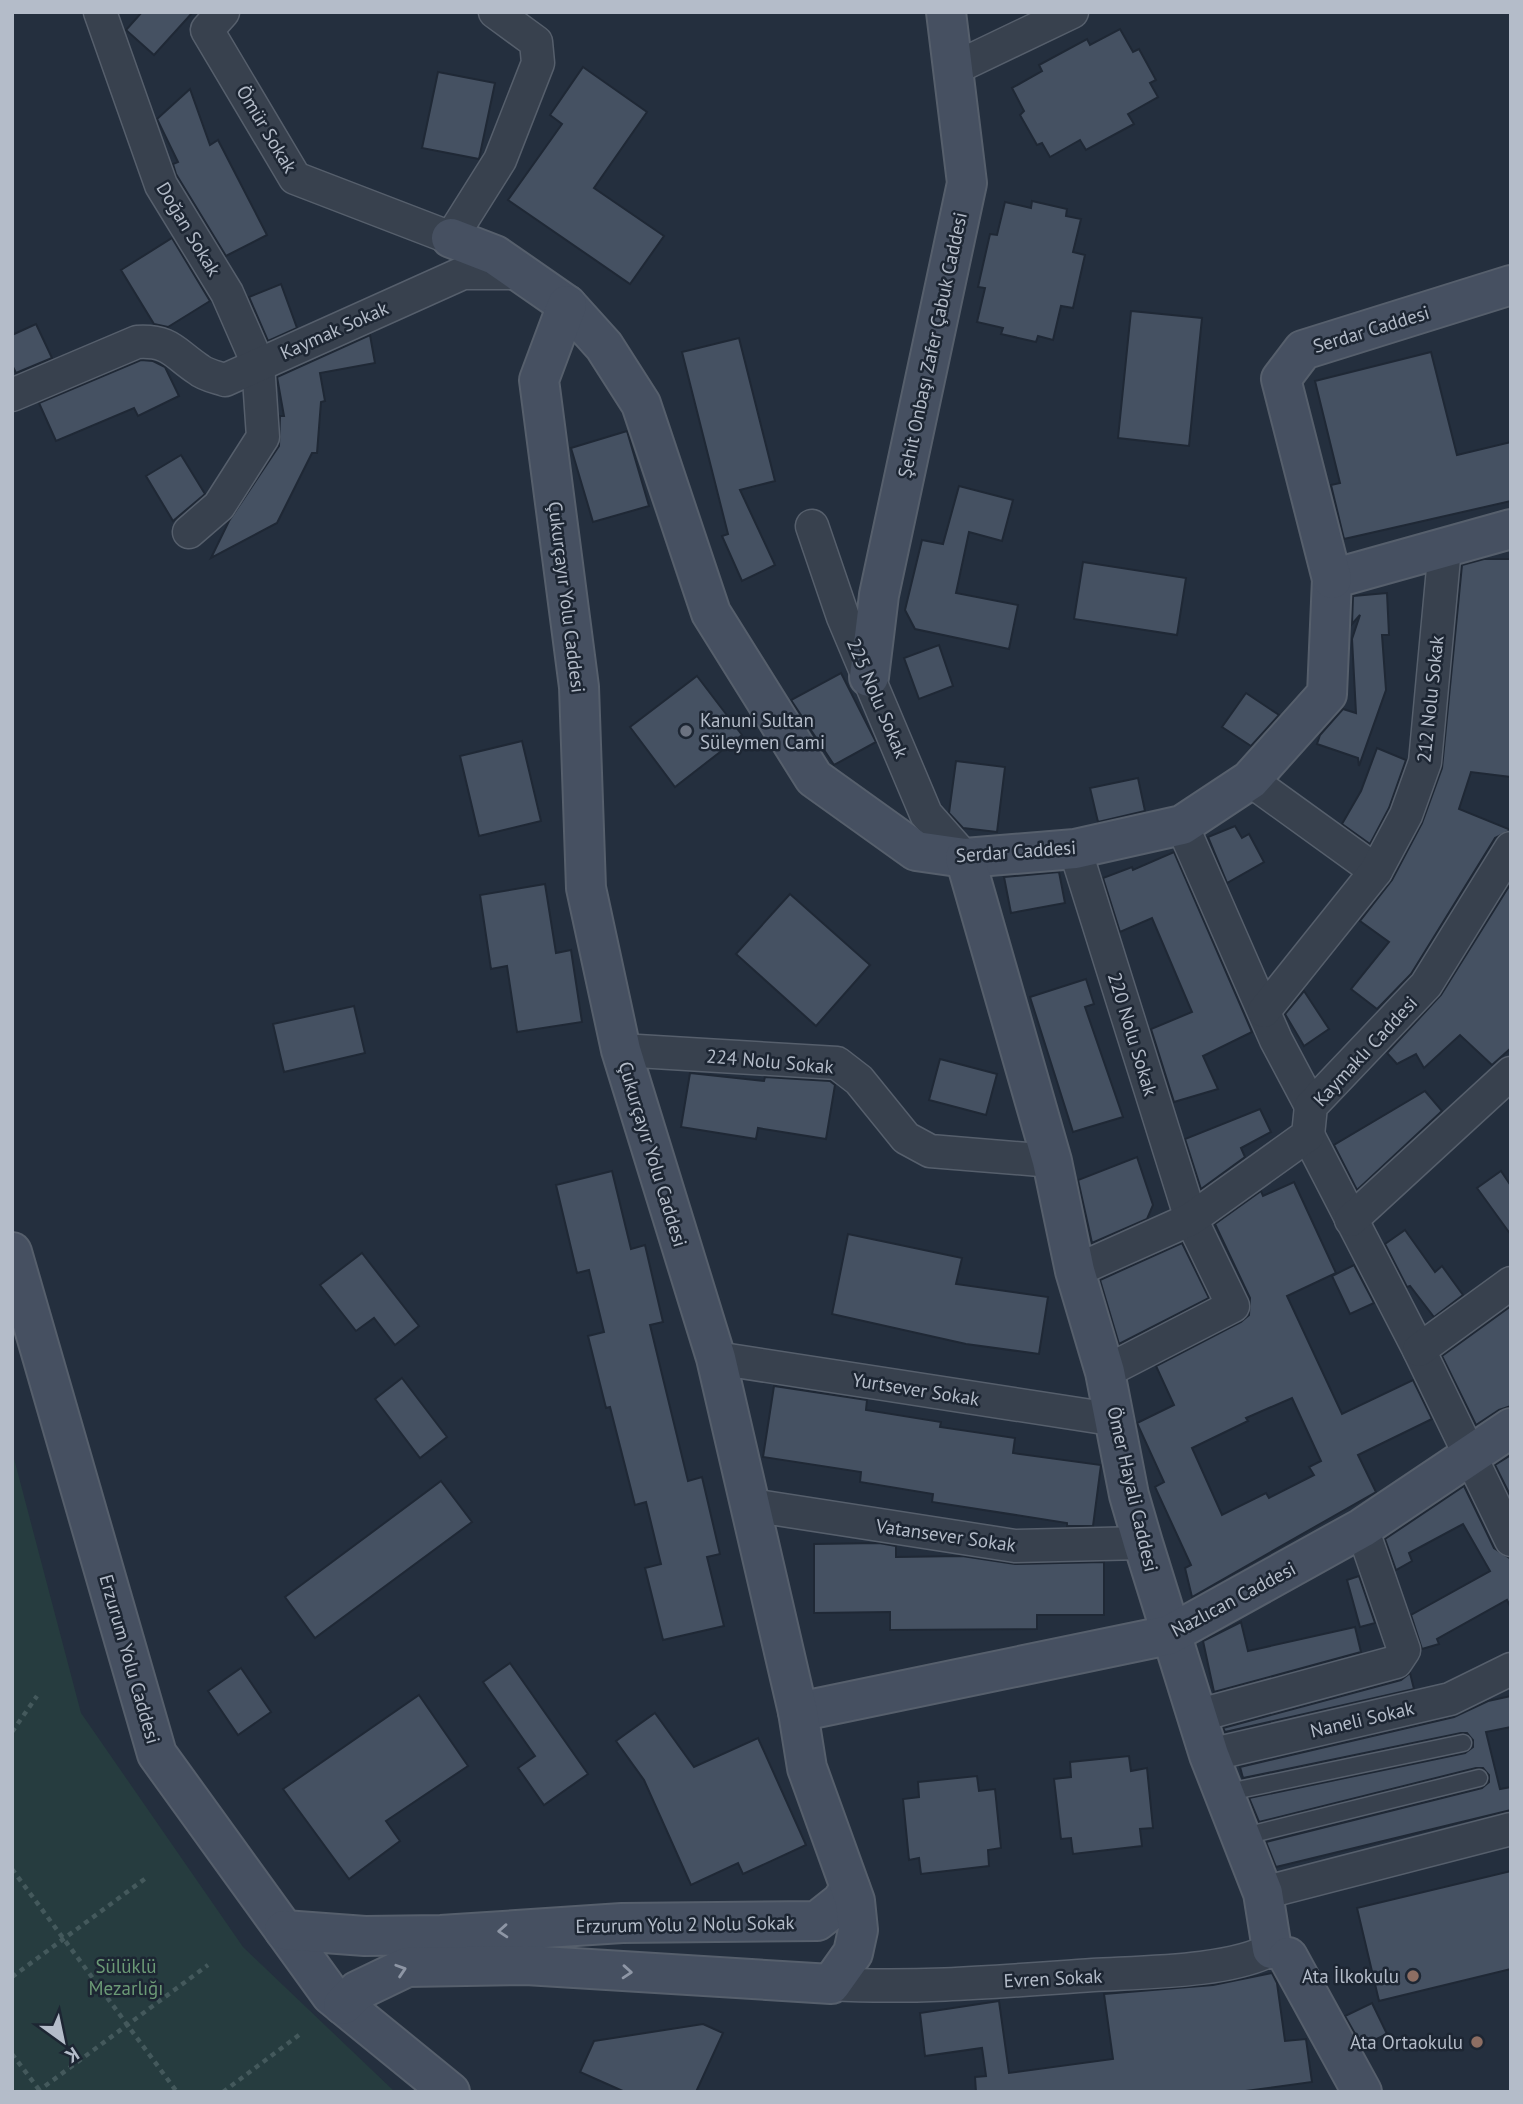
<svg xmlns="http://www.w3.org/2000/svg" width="1523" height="2104" font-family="'PT Sans',sans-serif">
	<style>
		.green { fill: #263c3f }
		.building { fill: #455162; stroke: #1f2835; stroke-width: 2; fill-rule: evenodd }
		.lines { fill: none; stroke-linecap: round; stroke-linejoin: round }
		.lane-casing { stroke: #565f6c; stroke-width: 19 }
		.street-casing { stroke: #565f6c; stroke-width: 35 }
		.secondary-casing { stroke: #565f6c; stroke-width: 42 }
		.path { stroke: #44595c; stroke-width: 4.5; stroke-dasharray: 5 5; stroke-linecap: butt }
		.lane { stroke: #38414e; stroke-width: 16 }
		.street { stroke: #38414e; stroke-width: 32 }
		.secondary { stroke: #465061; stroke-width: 38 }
		.oneway { stroke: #8e96a5 }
		.worship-dot { fill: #6b7280; stroke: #1d2633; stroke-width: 2.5 }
		.education-dot { fill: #8d6e63; stroke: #1d2633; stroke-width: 2.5 }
		.labels { text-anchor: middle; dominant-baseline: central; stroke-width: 5; stroke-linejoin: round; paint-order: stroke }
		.street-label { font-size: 19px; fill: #b4bcc9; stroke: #1d2633 }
		.poi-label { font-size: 19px; fill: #b4bcc9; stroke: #1d2633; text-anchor: end }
		.park-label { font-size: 19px; fill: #6b9a76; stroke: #1d2633 }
	</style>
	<rect width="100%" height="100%" fill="#242f3e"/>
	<polygon class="green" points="12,1451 81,1713 243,1947 395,2092 12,2092"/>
	<g class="building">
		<polygon points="142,12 193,12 154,55 126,30"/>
		<polygon points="1120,29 1133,52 1139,49 1156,80 1150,83 1158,97 1128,114 1134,124 1086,150 1080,140 1050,157 1042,143 1037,145 1020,115 1024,111 1012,88 1042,71 1039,65 1087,39 1090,45"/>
		<polygon points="583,67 647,112 594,188 664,236 630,284 508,200 562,124 550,115"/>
		<polygon points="438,72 495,83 479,159 422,148"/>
		<polygon points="190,89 210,145 218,140 267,235 226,256 176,174 173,164 178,162 157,119"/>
		<polygon points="1032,201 1067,209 1066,216 1081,219 1073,252 1085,255 1073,308 1061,306 1053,340 1038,336 1036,342 1001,334 1003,328 977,322 985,288 978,287 990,234 997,235 1005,202 1031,208"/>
		<polygon points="172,238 210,301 168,327 154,324 121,270"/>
		<polygon points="281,284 297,328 268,341 249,297"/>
		<polygon points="1131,311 1202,318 1189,446 1118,438"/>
		<polygon points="36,324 52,358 16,373 12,365 12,335"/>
		<polygon points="370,335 375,363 320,373 325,401 321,402 317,453 312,453 277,523 211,558 229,521 279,446 280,416 284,416 277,377"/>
		<polygon points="739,338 775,481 740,490 775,565 742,581 722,536 728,534 682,352"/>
		<polygon points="1431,352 1457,455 1511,442 1511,501 1344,539 1331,485 1340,483 1315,381"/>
		<polygon points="141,360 153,361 165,367 179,396 138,416 134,408 56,441 39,403"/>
		<polygon points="627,431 649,506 593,522 571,448"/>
		<polygon points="181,455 205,494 173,521 146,476"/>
		<polygon points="959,486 1013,500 1002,541 969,532 956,593 1018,605 1009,649 915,629 905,610 922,540 943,544"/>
		<polygon points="1484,559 1511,559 1511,777 1471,772 1459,809 1511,830 1495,838 1411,974 1377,1009 1351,989 1389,942 1360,921 1392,880 1422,823 1442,768 1462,565"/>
		<polygon points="1083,562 1186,578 1177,635 1074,619"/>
		<polygon points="1387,593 1389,635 1382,635 1386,690 1359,766 1358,758 1317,744 1320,735 1343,709 1356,713 1352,639 1360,615 1352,624 1353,596"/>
		<polygon points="939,645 953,686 919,699 904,658"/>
		<polygon points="841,673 876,742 834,765 791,700"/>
		<polygon points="697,676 742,735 675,787 630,727"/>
		<polygon points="1246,693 1279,715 1251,746 1222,727"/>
		<polygon points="522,741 541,821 479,836 460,756"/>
		<polygon points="1377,748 1406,760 1389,808 1370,844 1342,824 1361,791"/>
		<polygon points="956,761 1005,767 997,832 963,828 949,813"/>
		<polygon points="1138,778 1145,811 1098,822 1090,788"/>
		<polygon points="1235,826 1242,838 1249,834 1264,862 1227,883 1208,837"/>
		<polygon points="1174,852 1252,1032 1203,1056 1218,1089 1174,1102 1151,1029 1192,1012 1152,918 1120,932 1103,878 1132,867 1133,870"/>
		<polygon points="1059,872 1065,903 1011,913 1004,877"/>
		<polygon points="1511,883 1511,1048 1492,1065 1460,1035 1424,1068 1416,1054 1397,1064 1387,1053 1441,995"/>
		<polygon points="545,884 556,953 571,950 582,1022 517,1032 507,966 491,969 480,895"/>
		<polygon points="790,894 870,965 816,1026 736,954"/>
		<polygon points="1086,979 1094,1004 1085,1007 1123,1117 1073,1132 1030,997"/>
		<polygon points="1304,991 1329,1029 1304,1046 1285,1014"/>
		<polygon points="354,1006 365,1053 284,1072 273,1024"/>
		<polygon points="940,1059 997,1074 986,1115 929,1100"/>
		<polygon points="690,1073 764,1081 765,1077 830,1081 835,1085 826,1139 758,1128 756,1139 681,1127"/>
		<polygon points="1425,1091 1442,1111 1357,1190 1334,1145"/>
		<polygon points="1260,1109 1271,1132 1241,1148 1245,1157 1201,1189 1185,1139"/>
		<polygon points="1137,1157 1153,1205 1147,1219 1092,1243 1078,1180"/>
		<polygon points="612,1171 631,1249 645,1245 663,1322 650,1325 688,1481 702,1477 720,1554 707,1557 724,1626 663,1640 645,1568 661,1564 646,1502 635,1505 610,1407 606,1408 588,1336 604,1332 589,1270 577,1273 556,1185"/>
		<polygon points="1501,1171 1511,1186 1511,1235 1477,1188"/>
		<path d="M1294 1182 1336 1273 1287 1296 1342 1414 1413 1380 1432 1419 1358 1455 1376 1492 1192 1597 1185 1568 1191 1565 1155 1487 1164 1482 1137 1423 1174 1405 1156 1366 1241 1322 1249 1315 1250 1298 1215 1224 1261 1191 1263 1196ZM1292 1398 1321 1461 1309 1467 1314 1475 1269 1498 1266 1493 1222 1515 1192 1448 1248 1421 1246 1418Z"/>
		<polygon points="1405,1230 1435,1272 1442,1266 1463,1295 1434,1317 1410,1286 1407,1287 1385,1244"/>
		<polygon points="848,1234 962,1258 956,1284 1048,1297 1039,1354 966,1344 832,1314"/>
		<polygon points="1182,1243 1209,1298 1119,1344 1100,1280"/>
		<polygon points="362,1253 419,1326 395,1345 374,1318 356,1331 320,1285"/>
		<polygon points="1354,1265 1374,1303 1350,1314 1332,1276"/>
		<polygon points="1511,1306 1511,1406 1499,1410 1476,1425 1442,1356"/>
		<polygon points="402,1378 447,1437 420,1458 375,1399"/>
		<polygon points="774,1386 867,1400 866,1410 941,1422 940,1427 1015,1438 1013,1453 1101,1465 1093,1526 1067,1526 1067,1523 932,1502 933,1494 860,1482 861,1472 763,1457"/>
		<polygon points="1511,1455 1511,1497 1495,1465"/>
		<polygon points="441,1481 472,1522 315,1638 285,1597"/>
		<polygon points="1464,1486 1494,1548 1511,1559 1511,1608 1507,1600 1437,1639 1439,1644 1422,1649 1411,1615 1490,1571 1463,1524 1409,1553 1412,1561 1396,1570 1385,1539"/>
		<polygon points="879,1543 896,1546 896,1557 962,1556 1015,1564 1104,1562 1104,1615 1037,1615 1037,1629 890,1630 890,1612 814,1613 814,1544"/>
		<polygon points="1359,1576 1375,1623 1360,1627 1347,1580"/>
		<polygon points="1241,1622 1248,1651 1355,1627 1361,1652 1214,1692 1203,1641"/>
		<polygon points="510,1663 588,1774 544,1805 518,1768 535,1756 483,1682"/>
		<polygon points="241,1668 271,1712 238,1735 208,1691"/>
		<polygon points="1410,1673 1414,1689 1225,1732 1223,1728 1401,1680"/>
		<polygon points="419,1695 468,1766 386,1821 400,1841 349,1879 283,1789"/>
		<polygon points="1511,1696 1511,1727 1486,1732 1500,1789 1511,1787 1511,1810 1276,1867 1266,1842 1482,1788 1489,1782 1489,1775 1483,1768 1476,1768 1259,1822 1249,1798 1465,1753 1473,1747 1473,1740 1467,1733 1461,1733 1243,1778 1240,1767 1454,1717 1488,1701"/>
		<polygon points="655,1713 694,1767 758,1738 806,1845 743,1874 738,1863 691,1885 644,1780 616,1741"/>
		<polygon points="1129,1756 1131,1771 1147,1768 1153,1828 1140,1829 1142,1846 1073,1854 1071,1838 1061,1839 1054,1779 1071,1777 1070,1762"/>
		<polygon points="977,1776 979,1791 995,1789 1001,1848 988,1850 989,1866 921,1874 919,1858 909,1860 903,1799 919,1797 918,1782"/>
		<polygon points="1511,1871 1511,1969 1379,2001 1357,1908"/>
		<polygon points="1272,1973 1277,1983 1285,2041 1306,2039 1312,2082 1238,2092 976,2092 975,2077 986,2076 982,2048 925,2056 920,2013 999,2001 1009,2073 1113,2059 1104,1994 1213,1985"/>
		<polygon points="1372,2003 1387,2034 1362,2046 1345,2016"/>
		<polygon points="703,2024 723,2033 696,2092 625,2092 580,2072 594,2041"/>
	</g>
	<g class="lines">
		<g class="lane-casing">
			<g id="lane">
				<polyline points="1224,1793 1463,1743"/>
				<polyline points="1241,1837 1479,1778"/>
			</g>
		</g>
		<g class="street-casing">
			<g id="street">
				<polyline points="100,12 161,185 227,293 258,364 263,437 219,506 189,532"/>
				<polyline points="223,12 207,30 295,178 451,238 500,160 538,63 536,42 495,12"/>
				<polyline points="953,69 1072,12"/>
				<path d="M12 395 137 342C170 340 174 353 198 369 205 375 216 377 225 380L463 273H521"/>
				<polyline points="812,526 843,617 926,814 965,858"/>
				<polyline points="1250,780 1376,871"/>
				<polyline points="1182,825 1276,1040 1311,1106"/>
				<polyline points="1075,849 1191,1219 1233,1306 1105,1372"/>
				<polyline points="1264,1011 1376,871 1406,815 1425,762 1445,547"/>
				<polyline points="621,1050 837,1063 859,1080 906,1138 930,1151 1052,1161"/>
				<polyline points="1308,1135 1419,1350 1511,1540"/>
				<polyline points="1351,1220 1511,1073"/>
				<polyline points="1075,1271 1191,1219 1308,1135 1311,1106 1426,985 1511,848"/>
				<polyline points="1419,1350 1511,1283"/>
				<polyline points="716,1358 1117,1420"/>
				<polyline points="751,1505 1015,1546 1143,1543"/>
				<polyline points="1196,1716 1396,1662 1404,1650 1362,1528"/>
				<polyline points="1209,1755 1450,1699 1511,1669"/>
				<polyline points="1263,1893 1511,1829"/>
				<path d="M831 1984C919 1989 1006 1981 1093 1975 1143 1972 1231 1972 1272 1949L1288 1957"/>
			</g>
		</g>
		<g class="secondary-casing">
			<g id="secondary">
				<polyline points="451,238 495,255 567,305 604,346 641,404 711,613 814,778 916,851 965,858 1075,849 1182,825 1250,780 1327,694 1332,579 1511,529"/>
				<polyline points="1332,579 1281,379 1303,350 1511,285"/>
				<polyline points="869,677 879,595 967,183 946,12"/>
				<polyline points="965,858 1052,1161 1075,1271 1105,1372 1129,1495 1143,1543 1209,1755 1263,1893 1272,1949"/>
				<polyline points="12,1252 157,1754 331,1995 450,2092"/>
				<polyline points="798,1712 1169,1635 1362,1528 1511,1428"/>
				<polyline points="284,1930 365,1936 441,1935 622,1923 817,1921 841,1902 850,1888"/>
				<polyline points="1288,1957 1362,2092"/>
				<polyline points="343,2005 357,1991 407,1967 526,1965 831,1984 853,1953 858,1930 855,1901 807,1768 798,1712 716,1358 621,1050 586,888 579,687 539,380 567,305"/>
			</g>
		</g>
		<g class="path">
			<polyline points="12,1732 37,1696"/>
			<polyline points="12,1869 177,2092"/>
			<polyline points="12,1977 146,1878"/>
			<polyline points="12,2054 40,2091"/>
			<polyline points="37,2092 208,1965"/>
			<polyline points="223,2092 299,2035"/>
		</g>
		<use href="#lane" class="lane"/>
		<use href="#street" class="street"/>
		<use href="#secondary" class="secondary"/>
	</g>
	<defs><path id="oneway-chevron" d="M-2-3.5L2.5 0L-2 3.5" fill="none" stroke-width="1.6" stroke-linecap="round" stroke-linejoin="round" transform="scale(1.75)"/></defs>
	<g class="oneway">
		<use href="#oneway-chevron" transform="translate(503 1931) rotate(176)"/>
		<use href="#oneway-chevron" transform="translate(401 1970) rotate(-18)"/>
		<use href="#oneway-chevron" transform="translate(627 1972) rotate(4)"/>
	</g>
	<circle class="worship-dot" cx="686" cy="731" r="7"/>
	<g class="education-dot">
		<circle cx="1413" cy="1976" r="7"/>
		<circle cx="1477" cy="2042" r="7"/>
	</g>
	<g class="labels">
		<g class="street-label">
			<text transform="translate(267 129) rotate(59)">Ömür Sokak</text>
			<text transform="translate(189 229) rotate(59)">Doğan Sokak</text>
			<text transform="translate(1371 329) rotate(-17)">Serdar Caddesi</text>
			<text transform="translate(334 330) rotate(-24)">Kaymak Sokak</text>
			<text transform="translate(932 345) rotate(-78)">Şehit Onbaşı Zafer Çabuk Caddesi</text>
			<text transform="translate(567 597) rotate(83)">Çukurçayır Yolu Caddesi</text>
			<text transform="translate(878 698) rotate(67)">225 Nolu Sokak</text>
			<text transform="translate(1430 699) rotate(-84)">212 Nolu Sokak</text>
			<text transform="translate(1016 851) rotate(-4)">Serdar Caddesi</text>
			<text transform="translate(1133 1034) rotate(73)">220 Nolu Sokak</text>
			<text transform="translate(1365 1051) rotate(-47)">Kaymaklı Caddesi</text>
			<text transform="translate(770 1061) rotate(5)">224 Nolu Sokak</text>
			<text transform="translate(653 1154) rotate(73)">Çukurçayır Yolu Caddesi</text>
			<text transform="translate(916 1389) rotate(9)">Yurtsever Sokak</text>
			<text transform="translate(1133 1489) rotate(77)">Ömer Hayali Caddesi</text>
			<text transform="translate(946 1535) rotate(8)">Vatansever Sokak</text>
			<text transform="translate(1233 1599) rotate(-28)">Nazlıcan Caddesi</text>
			<text transform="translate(130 1659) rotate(74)">Erzurum Yolu Caddesi</text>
			<text transform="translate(1362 1719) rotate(-13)">Naneli Sokak</text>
			<text transform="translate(685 1924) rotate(-1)">Erzurum Yolu 2 Nolu Sokak</text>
			<text transform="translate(1053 1978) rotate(-3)">Evren Sokak</text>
		</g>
		<g class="poi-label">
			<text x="700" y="720" text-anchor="start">Kanuni Sultan<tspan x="700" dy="22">Süleymen Cami</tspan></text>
			<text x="1399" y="1976">Ata İlkokulu</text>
			<text x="1463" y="2042">Ata Ortaokulu</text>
		</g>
		<g class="park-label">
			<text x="126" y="1966">Sülüklü<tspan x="126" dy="22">Mezarlığı</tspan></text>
		</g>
	</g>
	<rect width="1523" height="2104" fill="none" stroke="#b4bcc9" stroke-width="28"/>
	<g transform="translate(63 2041) rotate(147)" stroke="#1d2633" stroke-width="5" paint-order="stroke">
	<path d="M0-5L12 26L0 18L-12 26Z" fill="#b4bcc9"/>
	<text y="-10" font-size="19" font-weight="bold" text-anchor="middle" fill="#b4bcc9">K</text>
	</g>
</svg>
